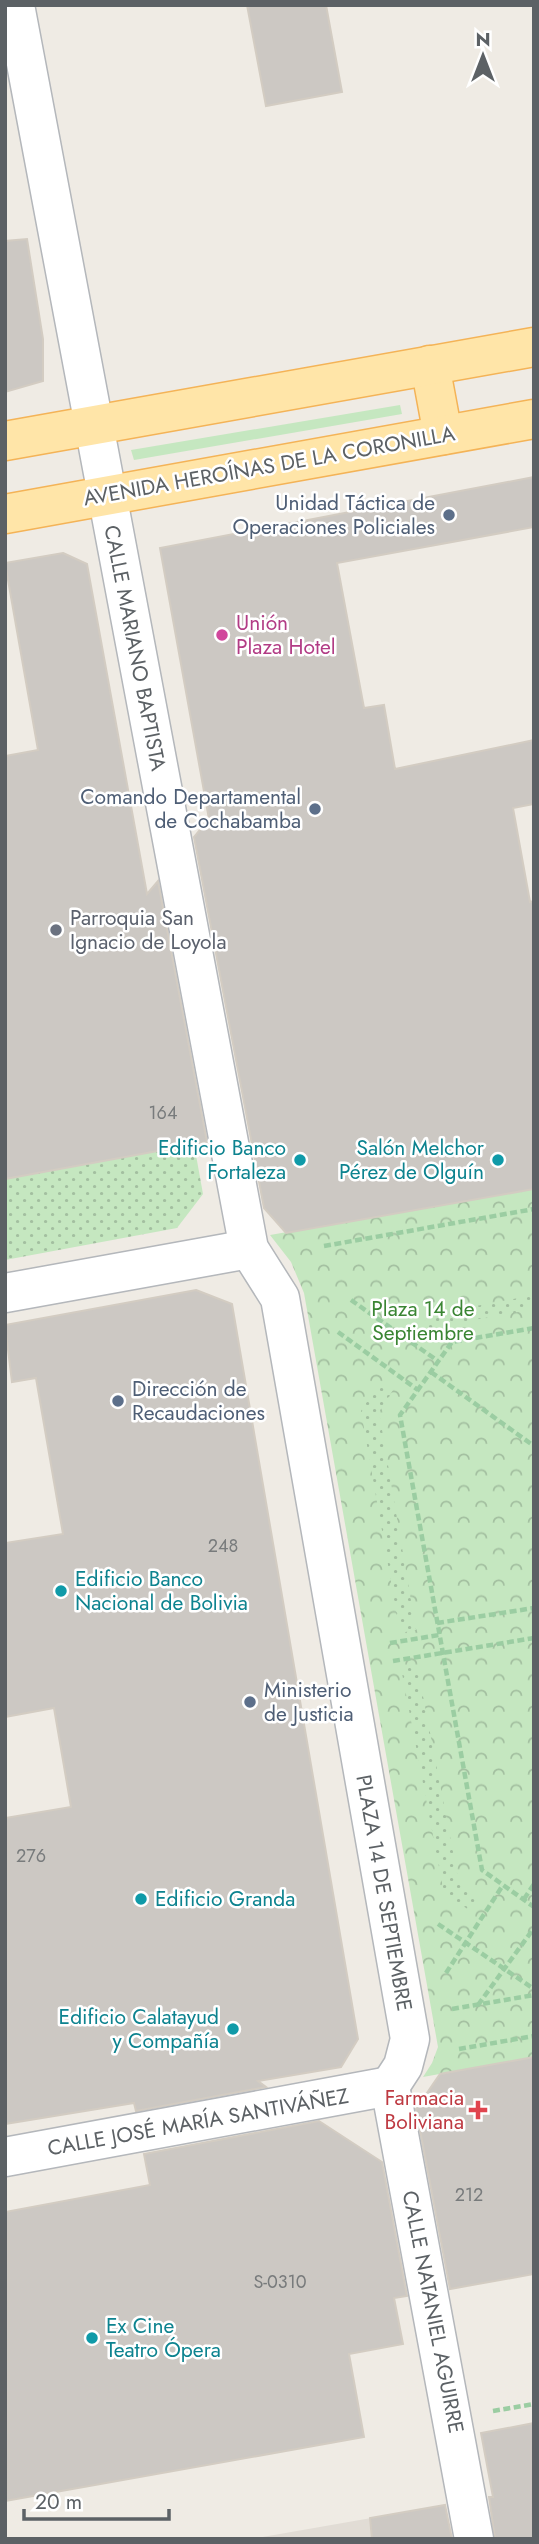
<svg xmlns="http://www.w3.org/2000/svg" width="539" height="2544" font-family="Jost,sans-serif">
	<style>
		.education { fill: #e1dcd5 }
		.grass { fill: #c5e7c0 }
		.park { fill: url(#park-crowns) }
		.garden { fill: url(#garden-dots) }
		.building { fill: #ccc8c3; stroke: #d3ccc2; stroke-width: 2 }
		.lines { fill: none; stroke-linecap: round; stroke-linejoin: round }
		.minor-casing { stroke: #b4b7bb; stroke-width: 41 }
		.major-casing { stroke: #f4b357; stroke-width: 41 }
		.path { stroke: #9bcda2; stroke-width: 4.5; stroke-dasharray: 7 3.5; stroke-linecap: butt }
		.minor { stroke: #fff; stroke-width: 38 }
		.major { stroke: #ffe5a8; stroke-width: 38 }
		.service-dot { fill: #5c6f8a; stroke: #fff; stroke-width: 2.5 }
		.hotel-dot { fill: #d1479c; stroke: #fff; stroke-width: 2.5 }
		.worship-dot { fill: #6b7280; stroke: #fff; stroke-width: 2.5 }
		.culture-dot { fill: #0f9aa8; stroke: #fff; stroke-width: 2.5 }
		.health-dot { fill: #e0444e; stroke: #fff; stroke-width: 2.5 }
		.labels { text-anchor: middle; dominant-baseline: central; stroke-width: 5; stroke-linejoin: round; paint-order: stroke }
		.number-label { font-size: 18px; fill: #787b7c }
		.street-label { font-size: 21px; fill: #5c6165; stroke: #fff }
		.service-label { font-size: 21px; fill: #4e5e75; stroke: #fff; text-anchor: end }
		.hotel-label { font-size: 21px; fill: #b23c85; stroke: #fff; text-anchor: start }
		.worship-label { font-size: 21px; fill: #5b616d; stroke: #fff; text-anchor: start }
		.culture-label { font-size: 21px; fill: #0d838f; stroke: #fff; text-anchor: end }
		.park-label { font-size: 21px; fill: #3a8533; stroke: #fff }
		.health-label { font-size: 21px; fill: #be3a42; stroke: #fff; text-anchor: end }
	</style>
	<defs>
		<pattern id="park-crowns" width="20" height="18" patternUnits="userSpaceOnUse" patternTransform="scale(1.75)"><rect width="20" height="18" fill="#c5e7c0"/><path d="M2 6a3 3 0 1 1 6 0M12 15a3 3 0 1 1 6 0" fill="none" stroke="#a3bfa0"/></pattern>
		<pattern id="garden-dots" width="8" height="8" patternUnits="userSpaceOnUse" patternTransform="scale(1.75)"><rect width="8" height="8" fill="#c5e7c0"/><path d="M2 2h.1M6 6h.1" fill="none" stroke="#a3bfa0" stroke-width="1.8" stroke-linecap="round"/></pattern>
	</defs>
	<rect width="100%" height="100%" fill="#efebe4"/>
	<polygon class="education" points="440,2506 446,2539 251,2539"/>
	<polygon class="grass" points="400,405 402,414 134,460 131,450"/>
	<polygon class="park" points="534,1189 534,2057 423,2077 432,2063 438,2047 304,1293 291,1262 270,1235"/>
	<g class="garden">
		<polygon points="194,1144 203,1194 177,1228 5,1260 5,1179"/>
		<polygon points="534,1295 534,1309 435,1327 423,1343 414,1336 429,1315"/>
		<polygon points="380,1381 393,1390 379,1412 416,1630 400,1633 361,1411"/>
		<polygon points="417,1665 459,1883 480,1898 469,1910 444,1893 401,1668"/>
	</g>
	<g class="building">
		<polygon points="247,5 326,5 342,92 266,106"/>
		<polygon points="27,239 43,339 43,381 5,392 5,241"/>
		<polygon points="534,477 534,527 337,563 364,708 384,705 395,769 534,740 534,804 513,808 530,902 534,901 534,1189 286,1233 264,1208 194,837 209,819 160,548"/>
		<polygon points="63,553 87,564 147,894 158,881 207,1142 5,1179 5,756 38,750 5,563"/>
		<polygon points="196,1290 232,1304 358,2039 341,2067 258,2081 266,2087 136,2111 134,2103 5,2124 5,1818 71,1807 54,1708 5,1717 5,1543 63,1534 36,1378 12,1382 5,1325"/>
		<polygon points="534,2057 534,2274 450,2289 416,2109 440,2074"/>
		<polygon points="319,2121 382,2162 407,2296 394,2298 403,2344 349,2354 364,2437 5,2501 5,2212 150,2185 144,2154"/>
		<polygon points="534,2423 534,2539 495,2539 489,2497 493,2497 481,2433"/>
		<polygon points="445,2505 452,2539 372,2539 370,2518"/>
	</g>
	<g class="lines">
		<g class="minor-casing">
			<g id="minor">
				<polyline points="15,5 249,1249 280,1298 410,2039 403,2066 390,2086"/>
				<polyline points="5,1293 249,1249"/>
				<polyline points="390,2086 474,2539"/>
				<polyline points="5,2157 390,2086"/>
			</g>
		</g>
		<g class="major-casing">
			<g id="major">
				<polyline points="430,365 443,435"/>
				<polyline points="5,441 534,347"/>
				<polyline points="5,514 534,419"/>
			</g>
		</g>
		<g class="path">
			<polyline points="324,1246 534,1209"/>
			<polyline points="351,1300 438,1361"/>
			<polyline points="534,1328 452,1342 400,1415 482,1870 534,1907"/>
			<polyline points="338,1332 418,1390"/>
			<polyline points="431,1372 534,1446"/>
			<polyline points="437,1623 534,1608"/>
			<polyline points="390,1643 439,1635"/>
			<polyline points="393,1661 534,1638"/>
			<polyline points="524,1899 534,1884"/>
			<polyline points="438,1924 534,1989"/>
			<polyline points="446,1973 503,1885"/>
			<polyline points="478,2005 534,1928"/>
			<polyline points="452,2009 534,1995"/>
			<polyline points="459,2049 534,2036"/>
			<polyline points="493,2411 534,2404"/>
		</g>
		<use href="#minor" class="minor"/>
		<use href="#major" class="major"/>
	</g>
	<g class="service-dot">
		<circle cx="449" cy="515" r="7"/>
		<circle cx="315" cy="809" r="7"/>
		<circle cx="118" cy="1401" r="7"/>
		<circle cx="250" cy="1702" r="7"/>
	</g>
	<circle class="hotel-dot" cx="222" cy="635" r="7"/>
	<circle class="worship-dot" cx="56" cy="930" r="7"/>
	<g class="culture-dot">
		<circle cx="300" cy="1160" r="7"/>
		<circle cx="498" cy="1160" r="7"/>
		<circle cx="61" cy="1591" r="7"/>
		<circle cx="141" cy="1899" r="7"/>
		<circle cx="233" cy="2029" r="7"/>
		<circle cx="92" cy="2338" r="7"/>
	</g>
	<path class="health-dot" d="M474.5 2099.5h7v7h7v7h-7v7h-7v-7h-7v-7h7z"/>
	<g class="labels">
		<g class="number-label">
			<text x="163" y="1113">164</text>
			<text x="223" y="1546">248</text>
			<text x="31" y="1856">276</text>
			<text x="469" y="2195">212</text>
			<text x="280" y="2282">S-0310</text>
		</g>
		<g class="street-label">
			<text transform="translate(269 466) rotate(-10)">AVENIDA HEROÍNAS DE LA CORONILLA</text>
			<text transform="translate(135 648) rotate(79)">CALLE MARIANO BAPTISTA</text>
			<text transform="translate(384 1893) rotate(80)">PLAZA 14 DE SEPTIEMBRE</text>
			<text transform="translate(198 2122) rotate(-10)">CALLE JOSÉ MARÍA SANTIVÁÑEZ</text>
			<text transform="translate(433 2312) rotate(79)">CALLE NATANIEL AGUIRRE</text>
		</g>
		<g class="service-label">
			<text x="435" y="503">Unidad Táctica de<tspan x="435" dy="24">Operaciones Policiales</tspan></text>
			<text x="301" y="797">Comando Departamental<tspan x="301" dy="24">de Cochabamba</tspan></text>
			<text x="132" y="1389" text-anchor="start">Dirección de<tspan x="132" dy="24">Recaudaciones</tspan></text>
			<text x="264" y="1690" text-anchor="start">Ministerio<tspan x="264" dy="24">de Justicia</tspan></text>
		</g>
		<g class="hotel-label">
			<text x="236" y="623">Unión<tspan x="236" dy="24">Plaza Hotel</tspan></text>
		</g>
		<g class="worship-label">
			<text x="70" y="918">Parroquia San<tspan x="70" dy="24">Ignacio de Loyola</tspan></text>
		</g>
		<g class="culture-label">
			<text x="286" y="1148">Edificio Banco<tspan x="286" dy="24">Fortaleza</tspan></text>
			<text x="484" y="1148">Salón Melchor<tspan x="484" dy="24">Pérez de Olguín</tspan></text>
			<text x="75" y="1579" text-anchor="start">Edificio Banco<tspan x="75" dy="24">Nacional de Bolivia</tspan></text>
			<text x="155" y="1899" text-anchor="start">Edificio Granda</text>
			<text x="219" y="2017">Edificio Calatayud<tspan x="219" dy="24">y Compañía</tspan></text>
			<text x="106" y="2326" text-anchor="start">Ex Cine<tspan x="106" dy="24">Teatro Ópera</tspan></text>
		</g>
		<g class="park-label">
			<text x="423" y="1309">Plaza 14 de<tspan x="423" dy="24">Septiembre</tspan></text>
		</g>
		<g class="health-label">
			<text x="464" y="2098">Farmacia<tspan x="464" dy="24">Boliviana</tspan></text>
		</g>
	</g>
	<rect width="539" height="2544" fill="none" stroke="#5c6165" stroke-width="14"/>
	<g transform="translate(483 56)" stroke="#ffffff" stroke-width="5" paint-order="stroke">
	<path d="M0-5L12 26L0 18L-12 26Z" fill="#5c6165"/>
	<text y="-10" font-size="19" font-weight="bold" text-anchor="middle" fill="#5c6165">N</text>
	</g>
	<path d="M24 2509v10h145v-10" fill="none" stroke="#5c6165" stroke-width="3.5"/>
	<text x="35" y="2509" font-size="21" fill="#5c6165" stroke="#ffffff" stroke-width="5" paint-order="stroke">20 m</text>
</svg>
